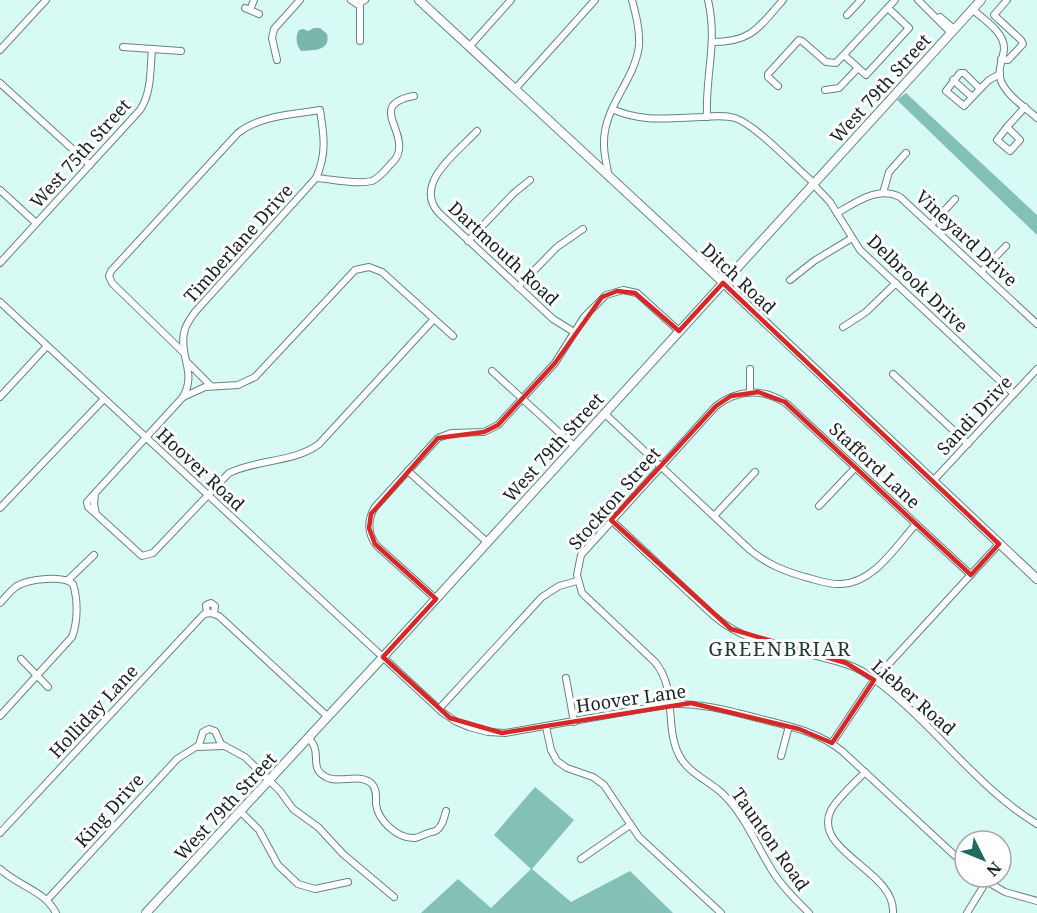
<svg xmlns="http://www.w3.org/2000/svg" width="1037" height="913" font-family="'Noto Serif',serif">
	<style>
		.forest { fill: #83c0b5 }
		.water { fill: #79b6ab }
		.lines { fill: none; stroke-linecap: round; stroke-linejoin: round }
		.minor-casing { stroke: #65867f; stroke-width: 8 }
		.major-casing { stroke: #65867f; stroke-width: 10 }
		.minor { stroke: #fff; stroke-width: 6 }
		.major { stroke: #fff; stroke-width: 8 }
		.marked { fill: none; stroke: #d62828; stroke-width: 4.5; stroke-linejoin: round }
		.labels { text-anchor: middle; dominant-baseline: central; stroke-width: 6; stroke-linejoin: round; paint-order: stroke }
		.street-label { font-size: 18px; fill: #172422; stroke: #fff }
		.neighbourhood-label { font-size: 20px; letter-spacing: 1.5px; fill: #1d3c37; stroke: #fff }
	</style>
	<rect width="100%" height="100%" fill="#d7fbf4"/>
	<g class="forest">
		<polygon points="906,93 1037,215 1037,235 897,100"/>
		<polygon points="535,787 574,820 532,869 571,902 630,871 673,913 421,913 458,879 491,908 531,869 494,835"/>
	</g>
	<path class="water" d="M314 28H320L327 34C331 51 314 50 301 51 296 45 295 36 299 30L303 29 308 31Z"/>
	<g class="lines">
		<g class="minor-casing">
			<g id="minor">
				<polyline points="351,0 357,4 365,0"/>
				<polyline points="918,0 951,33"/>
				<polyline points="245,8 259,14"/>
				<path d="M972 9C983 19 1005 32 1004 49 1003 60 997 69 1001 81 1007 96 1026 108 1037 118"/>
				<polyline points="250,10 254,0"/>
				<polyline points="847,15 861,0"/>
				<polyline points="940,17 954,29"/>
				<polyline points="360,41 360,4"/>
				<path d="M713 42C752 42 759 27 783 0"/>
				<polyline points="123,47 181,51"/>
				<polyline points="469,47 511,0"/>
				<polyline points="0,50 46,0"/>
				<polyline points="845,56 866,75 909,28 888,8"/>
				<polyline points="1001,59 1008,60 1023,44 1021,40 994,15 1007,0"/>
				<polyline points="277,60 272,38 274,29 300,0"/>
				<polygon points="960,73 964,73 980,89 964,106 946,91"/>
				<polyline points="953,80 972,97"/>
				<polyline points="0,83 90,165"/>
				<polyline points="778,86 768,77 768,74 799,40 802,41 826,62 836,63 895,0"/>
				<polyline points="515,89 595,0"/>
				<polyline points="980,89 989,80 1000,74"/>
				<polyline points="825,90 839,88 858,68"/>
				<path d="M612 109C643 123 671 118 703 117 714 116 725 115 735 118 756 125 795 167 814 183"/>
				<path d="M707 117C705 75 718 43 708 0"/>
				<polygon points="1007,127 1020,140 1010,151 997,140"/>
				<polyline points="1007,127 1025,107"/>
				<path d="M477 131C458 152 412 184 439 213L553 319 574 332"/>
				<path d="M609 177C606 162 602 147 605 131 610 101 635 77 639 46 640 30 636 15 632 0"/>
				<path d="M316 178C331 179 357 185 372 181 379 178 384 172 389 166 394 161 398 157 399 150 403 127 370 104 414 96"/>
				<polyline points="813,184 830,202 860,250 1014,394"/>
				<polyline points="0,190 36,223"/>
				<polyline points="883,193 889,172 906,153"/>
				<path d="M837 213C857 202 877 186 900 197L1037 324"/>
				<polyline points="931,225 955,199"/>
				<polyline points="468,241 514,193 530,180"/>
				<path d="M0 263 140 110C152 92 150 69 152 49"/>
				<polyline points="981,272 1006,246"/>
				<polyline points="790,280 814,261 852,238"/>
				<polyline points="518,287 557,247 583,229"/>
				<path d="M0 302 442 712 455 721 469 727 488 732 505 733 670 704C703 703 730 711 761 719 790 726 818 732 842 751L965 865"/>
				<polyline points="843,327 866,312 896,283"/>
				<polyline points="188,363 211,386"/>
				<polyline points="750,369 750,392"/>
				<polyline points="492,371 574,446"/>
				<polyline points="893,374 968,444"/>
				<polyline points="0,397 47,346"/>
				<path d="M183 397C197 372 179 357 184 333 185 325 191 318 195 312L316 178C327 154 324 135 320 110 292 115 261 115 238 133L111 271 109 276 112 283 184 353"/>
				<path d="M604 413 750 550C767 564 784 571 805 577 817 580 829 585 841 584 874 583 896 546 916 524"/>
				<polyline points="408,471 487,542"/>
				<polyline points="933,481 1037,369"/>
				<path d="M95 494 94 504 96 514 142 556 153 553 229 473C257 459 294 463 319 444L434 319"/>
				<polyline points="819,506 855,468"/>
				<polyline points="0,508 104,399"/>
				<polyline points="96,514 88,507 87,502 183,397 205,387 238,385 255,377 355,270 369,267 382,272 453,336"/>
				<polyline points="714,516 755,472"/>
				<path d="M611 520 714 616C745 643 786 648 824 658 837 661 850 664 862 671 926 712 972 785 1037 824"/>
				<polyline points="68,580 94,555"/>
				<path d="M436 599 376 545C367 532 367 520 375 507L438 438 451 433 484 432 498 425 555 363 584 317 606 295 623 290 637 293 679 331"/>
				<path d="M0 603C5 598 10 591 17 586 29 579 63 575 73 584 78 600 78 621 72 637L0 716"/>
				<polyline points="207,613 206,605 211,603 215,606 214,613"/>
				<polyline points="21,659 48,687"/>
				<polyline points="566,678 574,722"/>
				<polyline points="439,709 542,597 559,586 577,581"/>
				<polyline points="546,727 551,750 557,761 567,768 593,777 604,785 639,837 721,913"/>
				<path d="M309 737C311 741 314 745 315 749 318 762 312 769 326 777 339 784 359 773 371 783 377 788 376 797 376 804 378 821 398 839 415 838 420 837 426 833 432 832 441 831 444 819 446 811"/>
				<polyline points="832,743 874,680 999,544"/>
				<polyline points="198,747 223,746"/>
				<polyline points="781,756 789,726"/>
				<path d="M865 772C855 783 839 796 831 810 811 851 896 871 893 913"/>
				<polyline points="240,811 259,830 278,865 298,884 315,889 348,882"/>
				<polyline points="0,833 204,614 211,613 219,616 328,717"/>
				<polyline points="581,859 630,825"/>
				<path d="M0 869C18 886 44 890 56 913"/>
				<polyline points="979,877 1005,892 1037,901"/>
				<polyline points="47,900 177,759 199,745 203,732 209,729 215,731 221,744 245,757 280,791 293,809 318,827 343,854 394,897"/>
				<path d="M809 913C797 901 785 890 775 875 757 848 747 818 723 794 709 781 687 772 679 755 664 725 678 690 655 662L582 593 577 575 581 555 716 406C738 389 764 388 787 404L971 575"/>
				<polyline points="967,913 986,882"/>
			</g>
		</g>
		<g class="major-casing">
			<g id="major">
				<polyline points="419,0 694,255 1037,579"/>
				<polyline points="146,913 383,657 981,0"/>
			</g>
		</g>
		<use href="#minor" class="minor"/>
		<use href="#major" class="major"/>
	</g>
	<path class="marked" d="M723 283 999 544 971 575 785 402 758 392 731 396 716 406 611 520 731 629 846 663 874 680 832 743 799 729 691 703 502 733 450 718 383 657 436 599 375 544 369 528 371 514 438 438 484 432 498 425 555 363 602 297 617 291 635 293 679 331Z"/>
	<g class="labels">
		<g class="street-label">
			<text transform="translate(880 88) rotate(-48)">West 79th Street</text>
			<text transform="translate(80 153) rotate(-48)">West 75th Street</text>
			<text transform="translate(967 238) rotate(43)">Vineyard Drive</text>
			<text transform="translate(238 243) rotate(-48)">Timberlane Drive</text>
			<text transform="translate(504 253) rotate(43)">Dartmouth Road</text>
			<text transform="translate(739 278) rotate(43)">Ditch Road</text>
			<text transform="translate(918 283) rotate(44)">Delbrook Drive</text>
			<text transform="translate(974 415) rotate(-47)">Sandi Drive</text>
			<text transform="translate(553 447) rotate(-48)">West 79th Street</text>
			<text transform="translate(875 465) rotate(43)">Stafford Lane</text>
			<text transform="translate(201 469) rotate(43)">Hoover Road</text>
			<text transform="translate(614 498) rotate(-49)">Stockton Street</text>
			<text transform="translate(914 697) rotate(41)">Lieber Road</text>
			<text transform="translate(631 698) rotate(-8)">Hoover Lane</text>
			<text transform="translate(93 711) rotate(-47)">Holliday Lane</text>
			<text transform="translate(225 806) rotate(-47)">West 79th Street</text>
			<text transform="translate(109 810) rotate(-48)">King Drive</text>
			<text transform="translate(771 839) rotate(55)">Taunton Road</text>
		</g>
		<g class="neighbourhood-label">
			<text x="780" y="648">GREENBRIAR</text>
		</g>
	</g>
	<g transform="translate(983 859) rotate(133)"><circle r="28" fill="#ffffff" stroke="#a2a7a7" stroke-width="1.5"/>
	<path d="M0-4.5L10 22L0 15L-10 22Z" fill="#21685e"/>
	<text y="-9" font-size="16" font-weight="bold" text-anchor="middle" fill="#172422">N</text>
	</g>
</svg>
